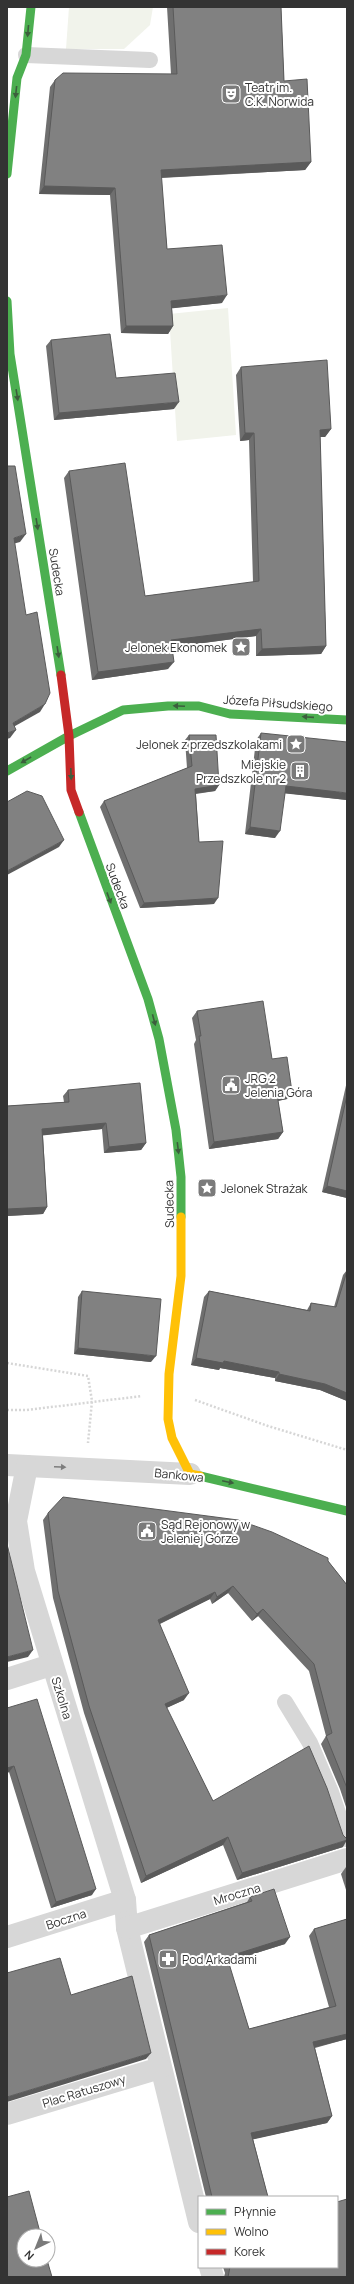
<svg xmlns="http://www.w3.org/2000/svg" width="354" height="2284" font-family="Manrope,sans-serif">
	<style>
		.green { fill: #f1f3eb }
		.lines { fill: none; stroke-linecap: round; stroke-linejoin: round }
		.path { stroke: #d6d6d6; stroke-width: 2.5; stroke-dasharray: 2 2; stroke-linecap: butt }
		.lane { stroke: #d7d7d7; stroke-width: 16 }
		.street { stroke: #d7d7d7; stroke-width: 22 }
		.fast { stroke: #4caf50; stroke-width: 9 }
		.slow { stroke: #ffc107; stroke-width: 9 }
		.jam { stroke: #c62828; stroke-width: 9 }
		.wall { fill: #6f6f6f }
		.shaded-wall { fill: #5a5a5a }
		.building { fill: #818181; stroke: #5a5a5a }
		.oneway { fill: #3c5e3d }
		.oneway2 { fill: #7d7d7d }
		.labels { text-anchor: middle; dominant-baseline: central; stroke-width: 4; stroke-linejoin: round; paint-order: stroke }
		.poi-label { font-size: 12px; fill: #333; stroke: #fff; text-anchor: start }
		.street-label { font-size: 12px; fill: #333; stroke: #fff }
	</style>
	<rect width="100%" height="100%" fill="#fff"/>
	<g class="green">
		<polygon points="69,7 153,7 150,25 124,49 66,49"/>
		<polygon points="228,308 236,435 177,441 169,314"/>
	</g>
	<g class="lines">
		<g class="path">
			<polyline points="7,1363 88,1376 92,1401 88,1443"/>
			<polyline points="195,1400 268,1426 347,1450"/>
			<polyline points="7,1410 27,1410 142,1396"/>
		</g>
		<g class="lane">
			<polyline points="26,55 150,60"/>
			<polyline points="285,1702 310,1743 331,1792 347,1839"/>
		</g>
		<g class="street">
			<polyline points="7,1465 190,1474"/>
			<polyline points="27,1466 16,1521 24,1571 125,1900 127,1928 199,2222"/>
			<polyline points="7,1679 51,1665"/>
			<polyline points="127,1928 347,1859"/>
			<polyline points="7,1937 125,1900"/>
			<polyline points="7,2114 160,2068"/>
			<polyline points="210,2267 213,2277"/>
		</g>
		<g class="fast">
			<polyline points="7,174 17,78 26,55 31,7"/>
			<polyline points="7,301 10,354 61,675"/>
			<polyline points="7,771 69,736 123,710 168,706 199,706 230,714 347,720"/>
			<polyline points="79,812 148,999 159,1039 176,1130 181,1177 181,1217"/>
			<polyline points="200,1476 347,1511"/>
		</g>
		<polyline class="slow" points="181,1217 181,1276 169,1374 168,1419 172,1438 190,1474 200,1476"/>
		<polyline class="jam" points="61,675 69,736 71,790 79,812"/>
	</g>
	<g class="wall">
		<polygon points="167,7 281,7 284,81 311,162 305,170 161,178 167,249 222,303 172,308 173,326 168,334 121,333 110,195 39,194 50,87 55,80 171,74"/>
		<polygon points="51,340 116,378 174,409 54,420 46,346"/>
		<polygon points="241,367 331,429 325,437 320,437 326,646 321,654 256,656 256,636 172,647 168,669 92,680 64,478 69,471 145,596 253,582 249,440 240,441 236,375"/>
		<polygon points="261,733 347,800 285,793 275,838 245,834 256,740"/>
		<polygon points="189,735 219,785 215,791 196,794 199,842 214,904 140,908 100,807 104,801 187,768 185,740"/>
		<polygon points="197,1011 272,1059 287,1099 278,1101 283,1132 278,1139 209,1149 194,1044 196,1040 192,1018"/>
		<polygon points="347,1081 347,1198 322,1192"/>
		<polygon points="68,1090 146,1143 141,1150 104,1153 102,1129 43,1135 47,1207 43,1214 7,1216 7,1106 64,1102 63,1096"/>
		<polygon points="347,1270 347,1401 320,1390 275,1381 275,1378 220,1368 219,1370 191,1365 204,1297 209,1291 307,1310 311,1303 334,1307 343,1275"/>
		<polygon points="82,1291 151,1362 74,1354 78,1297"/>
		<polygon points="48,1513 328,1561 347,1585 347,1810 340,1789 321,1744 326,1736 309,1671 258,1616 252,1621 228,1593 212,1604 210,1599 160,1624 184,1700 166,1708 213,1801 343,1847 237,1880 223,1845 141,1883 84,1713 53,1598 43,1520"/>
		<polygon points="7,1708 92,1895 51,1908 9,1772 7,1773"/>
		<polygon points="347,1866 347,1893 341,1874 346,1867"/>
		<polygon points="250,1897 285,1944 228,1962 249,2029 329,2007 309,1936 314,1929 347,1919 347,2039 315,2048 332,2116 327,2123 253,2139 268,2197 206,2197 144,1942 149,1935 247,1902"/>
		<polygon points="223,2267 337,2267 347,2277 224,2277 225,2273"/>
	</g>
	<g class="shaded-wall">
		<polygon points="311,162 305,170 155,178 161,170"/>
		<polygon points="44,186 115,188 110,195 39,194"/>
		<polygon points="227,295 222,303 166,309 171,301"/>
		<polygon points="126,326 173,326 168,334 121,333"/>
		<polygon points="179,402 174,409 54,420 59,413"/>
		<polygon points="331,429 325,437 314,437 320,430"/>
		<polygon points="245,433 254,433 249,440 240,441"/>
		<polygon points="26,534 20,542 9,545 14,538"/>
		<polygon points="261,629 256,636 166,648 171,640"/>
		<polygon points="326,646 321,654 256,656 262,649"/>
		<polygon points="174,662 168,669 92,680 98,672"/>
		<polygon points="45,704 40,712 8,730 13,723"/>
		<polygon points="16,730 10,738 7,739 7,733"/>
		<polygon points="219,785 215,791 191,794 195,789"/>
		<polygon points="286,786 347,793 347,800 281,793"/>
		<polygon points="250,827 280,831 275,838 245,834"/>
		<polygon points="64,840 59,847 7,875 7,871"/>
		<polygon points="218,898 214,904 140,908 144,903"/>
		<polygon points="292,1092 287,1099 272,1102 277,1094"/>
		<polygon points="106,1123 102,1129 38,1136 42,1129"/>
		<polygon points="283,1132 278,1139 209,1149 214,1142"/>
		<polygon points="146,1143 141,1150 104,1153 109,1147"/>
		<polygon points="327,1186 347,1191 347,1198 322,1192"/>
		<polygon points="47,1207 43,1214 7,1216 7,1209"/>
		<polygon points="78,1348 156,1356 151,1362 74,1354"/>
		<polygon points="196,1358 224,1361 279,1372 275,1378 220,1368 219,1370 191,1365"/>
		<polygon points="279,1374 325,1384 347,1393 347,1401 320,1390 275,1381"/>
		<polygon points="233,1586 228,1593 212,1604 217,1597"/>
		<polygon points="215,1592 210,1599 153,1627 158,1620"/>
		<polygon points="263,1609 258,1616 252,1621 257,1614"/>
		<polygon points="33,1650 28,1657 7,1662 7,1657"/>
		<polygon points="189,1693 184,1700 160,1711 165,1704"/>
		<polygon points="14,1766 9,1772 7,1773 7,1768"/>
		<polygon points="228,1837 223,1845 141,1883 146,1876"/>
		<polygon points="347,1840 343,1847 237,1880 242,1873"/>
		<polygon points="96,1889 92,1895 51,1908 56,1902"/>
		<polygon points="290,1937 285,1944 222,1964 227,1957"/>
		<polygon points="347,2034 347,2039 308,2049 313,2042"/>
		<polygon points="151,2053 146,2059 7,2102 7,2097"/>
		<polygon points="332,2116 327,2123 246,2141 251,2133"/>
	</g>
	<g class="building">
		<polygon points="173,7 281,7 284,81 307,79 311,162 161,170 167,249 222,245 227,295 171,301 173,326 126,326 115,188 44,186 55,80 63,73 177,74"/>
		<polygon points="110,334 116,378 175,373 179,402 59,413 51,340"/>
		<polygon points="327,360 331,429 320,430 326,646 262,649 261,629 171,640 174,662 98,672 69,471 125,463 145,596 259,581 254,433 245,433 241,367"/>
		<polygon points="7,466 15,466 26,534 14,538 26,615 37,612 50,693 45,704 13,723 16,730 7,733"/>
		<polygon points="261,733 347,742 347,793 286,786 280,831 250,827"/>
		<polygon points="189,735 216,735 219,785 195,789 199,842 223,841 218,898 144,903 104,801 192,766"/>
		<polygon points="27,791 42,796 64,840 7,871 7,802"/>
		<polygon points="263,1001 272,1059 287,1057 292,1092 277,1094 283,1132 214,1142 199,1036 201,1036 197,1011"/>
		<polygon points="140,1083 146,1143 109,1147 106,1123 42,1129 47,1207 7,1209 7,1106 69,1102 68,1090"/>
		<polygon points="347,1095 347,1191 327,1186"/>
		<polygon points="347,1271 347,1393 325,1384 279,1374 279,1372 224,1361 223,1363 196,1358 209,1291 310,1311 311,1303 336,1307"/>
		<polygon points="82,1291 161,1299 156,1356 78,1348"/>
		<polygon points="63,1497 238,1520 272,1532 328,1558 328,1561 347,1585 347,1788 326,1736 332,1733 314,1664 263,1609 257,1614 233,1586 217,1597 215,1592 158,1620 189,1693 165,1704 213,1801 309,1746 327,1788 343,1835 347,1839 347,1840 242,1873 228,1837 146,1876 89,1706 58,1591 48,1513"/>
		<polygon points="7,1544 33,1650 7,1657"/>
		<polygon points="37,1699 96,1889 56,1902 14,1766 7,1768 7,1708"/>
		<polygon points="274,1889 290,1937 227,1957 249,2029 336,2006 314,1929 347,1919 347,2034 313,2042 332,2116 251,2133 268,2197 212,2197 149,1935 252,1901 250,1897"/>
		<polygon points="60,1958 71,1995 132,1976 151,2053 7,2097 7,1973"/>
		<polygon points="29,2191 41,2236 24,2236 24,2260 47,2260 52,2277 7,2277 7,2197"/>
		<polygon points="347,2199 347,2277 228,2277 230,2267 337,2267 337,2202"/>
	</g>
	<defs><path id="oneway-solid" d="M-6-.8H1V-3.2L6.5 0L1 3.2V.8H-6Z"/></defs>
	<g class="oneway">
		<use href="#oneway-solid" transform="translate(28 31) rotate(95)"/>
		<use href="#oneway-solid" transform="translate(16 92) rotate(96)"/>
		<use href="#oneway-solid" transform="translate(17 395) rotate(81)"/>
		<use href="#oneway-solid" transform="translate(37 524) rotate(81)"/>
		<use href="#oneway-solid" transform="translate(58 652) rotate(81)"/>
		<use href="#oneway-solid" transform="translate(179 706) rotate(-178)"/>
		<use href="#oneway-solid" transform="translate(308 717) rotate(-176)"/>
		<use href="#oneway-solid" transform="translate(26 760) rotate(150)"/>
		<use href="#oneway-solid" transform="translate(71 774) rotate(88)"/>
		<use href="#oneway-solid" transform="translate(109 898) rotate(70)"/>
		<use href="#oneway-solid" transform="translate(154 1020) rotate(75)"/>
		<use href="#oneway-solid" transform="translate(178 1148) rotate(83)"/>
		<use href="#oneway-solid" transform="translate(228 1482) rotate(12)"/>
	</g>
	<use class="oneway2" href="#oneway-solid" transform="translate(60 1467) rotate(3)"/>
	<defs>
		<g id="theatre-square" transform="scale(1)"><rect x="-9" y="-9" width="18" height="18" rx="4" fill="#7a7a7a" stroke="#fff"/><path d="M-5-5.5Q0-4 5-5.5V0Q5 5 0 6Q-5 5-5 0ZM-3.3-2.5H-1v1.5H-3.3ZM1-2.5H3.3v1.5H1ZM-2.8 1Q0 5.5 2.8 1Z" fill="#fff"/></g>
		<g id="sight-square" transform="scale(1)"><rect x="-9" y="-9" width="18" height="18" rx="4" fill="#7a7a7a" stroke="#fff"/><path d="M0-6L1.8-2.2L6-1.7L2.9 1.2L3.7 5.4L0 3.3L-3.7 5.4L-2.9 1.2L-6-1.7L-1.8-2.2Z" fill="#fff"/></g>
		<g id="building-square" transform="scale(1)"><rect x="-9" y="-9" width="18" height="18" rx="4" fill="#7a7a7a" stroke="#fff"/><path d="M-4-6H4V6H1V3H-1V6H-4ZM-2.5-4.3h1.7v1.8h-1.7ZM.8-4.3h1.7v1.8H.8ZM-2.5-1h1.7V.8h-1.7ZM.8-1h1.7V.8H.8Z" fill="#fff"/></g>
		<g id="civic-square" transform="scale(1)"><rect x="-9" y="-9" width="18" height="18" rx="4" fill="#7a7a7a" stroke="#fff"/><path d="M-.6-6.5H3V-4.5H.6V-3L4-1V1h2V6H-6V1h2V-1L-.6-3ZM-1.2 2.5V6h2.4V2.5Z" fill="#fff"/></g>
		<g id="pharmacy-square" transform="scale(1)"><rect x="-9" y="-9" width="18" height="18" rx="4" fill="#7a7a7a" stroke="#fff"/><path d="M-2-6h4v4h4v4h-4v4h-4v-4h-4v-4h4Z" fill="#fff"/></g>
	</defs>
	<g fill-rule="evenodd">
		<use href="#theatre-square" x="231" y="94"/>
		<use href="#sight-square" x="241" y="647"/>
		<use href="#sight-square" x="296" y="744"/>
		<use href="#building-square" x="300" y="771"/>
		<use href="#civic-square" x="231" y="1085"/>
		<use href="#sight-square" x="207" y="1188"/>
		<use href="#civic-square" x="147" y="1531"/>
		<use href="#pharmacy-square" x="168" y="1959"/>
	</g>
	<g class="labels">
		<g class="poi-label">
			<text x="245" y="87">Teatr im.<tspan x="245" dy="14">C.K. Norwida</tspan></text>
			<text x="227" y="647" text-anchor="end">Jelonek Ekonomek</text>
			<text x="282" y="744" text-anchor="end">Jelonek z przedszkolakami</text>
			<text x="286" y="764" text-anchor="end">Miejskie<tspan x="286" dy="14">Przedszkole nr 2</tspan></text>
			<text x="245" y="1078">JRG 2<tspan x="245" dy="14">Jelenia Góra</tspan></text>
			<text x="221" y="1188">Jelonek Strażak</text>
			<text x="161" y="1524">Sąd Rejonowy w<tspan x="161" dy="14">Jeleniej Górze</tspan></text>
			<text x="182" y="1959">Pod Arkadami</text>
		</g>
		<g class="street-label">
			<text transform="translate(57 572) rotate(81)">Sudecka</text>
			<text transform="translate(278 703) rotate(4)">Józefa Piłsudskiego</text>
			<text transform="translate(118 886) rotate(70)">Sudecka</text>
			<text transform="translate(169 1204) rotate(-91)">Sudecka</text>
			<text transform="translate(179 1475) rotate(6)">Bankowa</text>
			<text transform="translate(62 1698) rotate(73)">Szkolna</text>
			<text transform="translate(237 1894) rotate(-17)">Mroczna</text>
			<text transform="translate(66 1919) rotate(-18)">Boczna</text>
			<text transform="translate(84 2091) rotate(-17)">Plac Ratuszowy</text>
		</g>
	</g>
	<rect width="354" height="2284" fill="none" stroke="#333333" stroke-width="16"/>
	<rect x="198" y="2196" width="140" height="72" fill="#ffffff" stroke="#adadad"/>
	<rect x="206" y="2209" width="20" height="6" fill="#4caf50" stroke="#adadad"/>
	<text x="234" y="2216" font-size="12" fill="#333333">Płynnie</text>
	<rect x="206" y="2229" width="20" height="6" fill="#ffc107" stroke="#adadad"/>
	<text x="234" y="2236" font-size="12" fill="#333333">Wolno</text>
	<rect x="206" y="2249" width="20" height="6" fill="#c62828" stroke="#adadad"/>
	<text x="234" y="2256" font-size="12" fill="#333333">Korek</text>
	<g transform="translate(36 2248) rotate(223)"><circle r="19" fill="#ffffff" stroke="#adadad"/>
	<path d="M0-3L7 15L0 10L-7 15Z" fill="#7a7a7a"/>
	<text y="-6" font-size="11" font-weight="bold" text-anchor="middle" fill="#333333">N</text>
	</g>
</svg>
